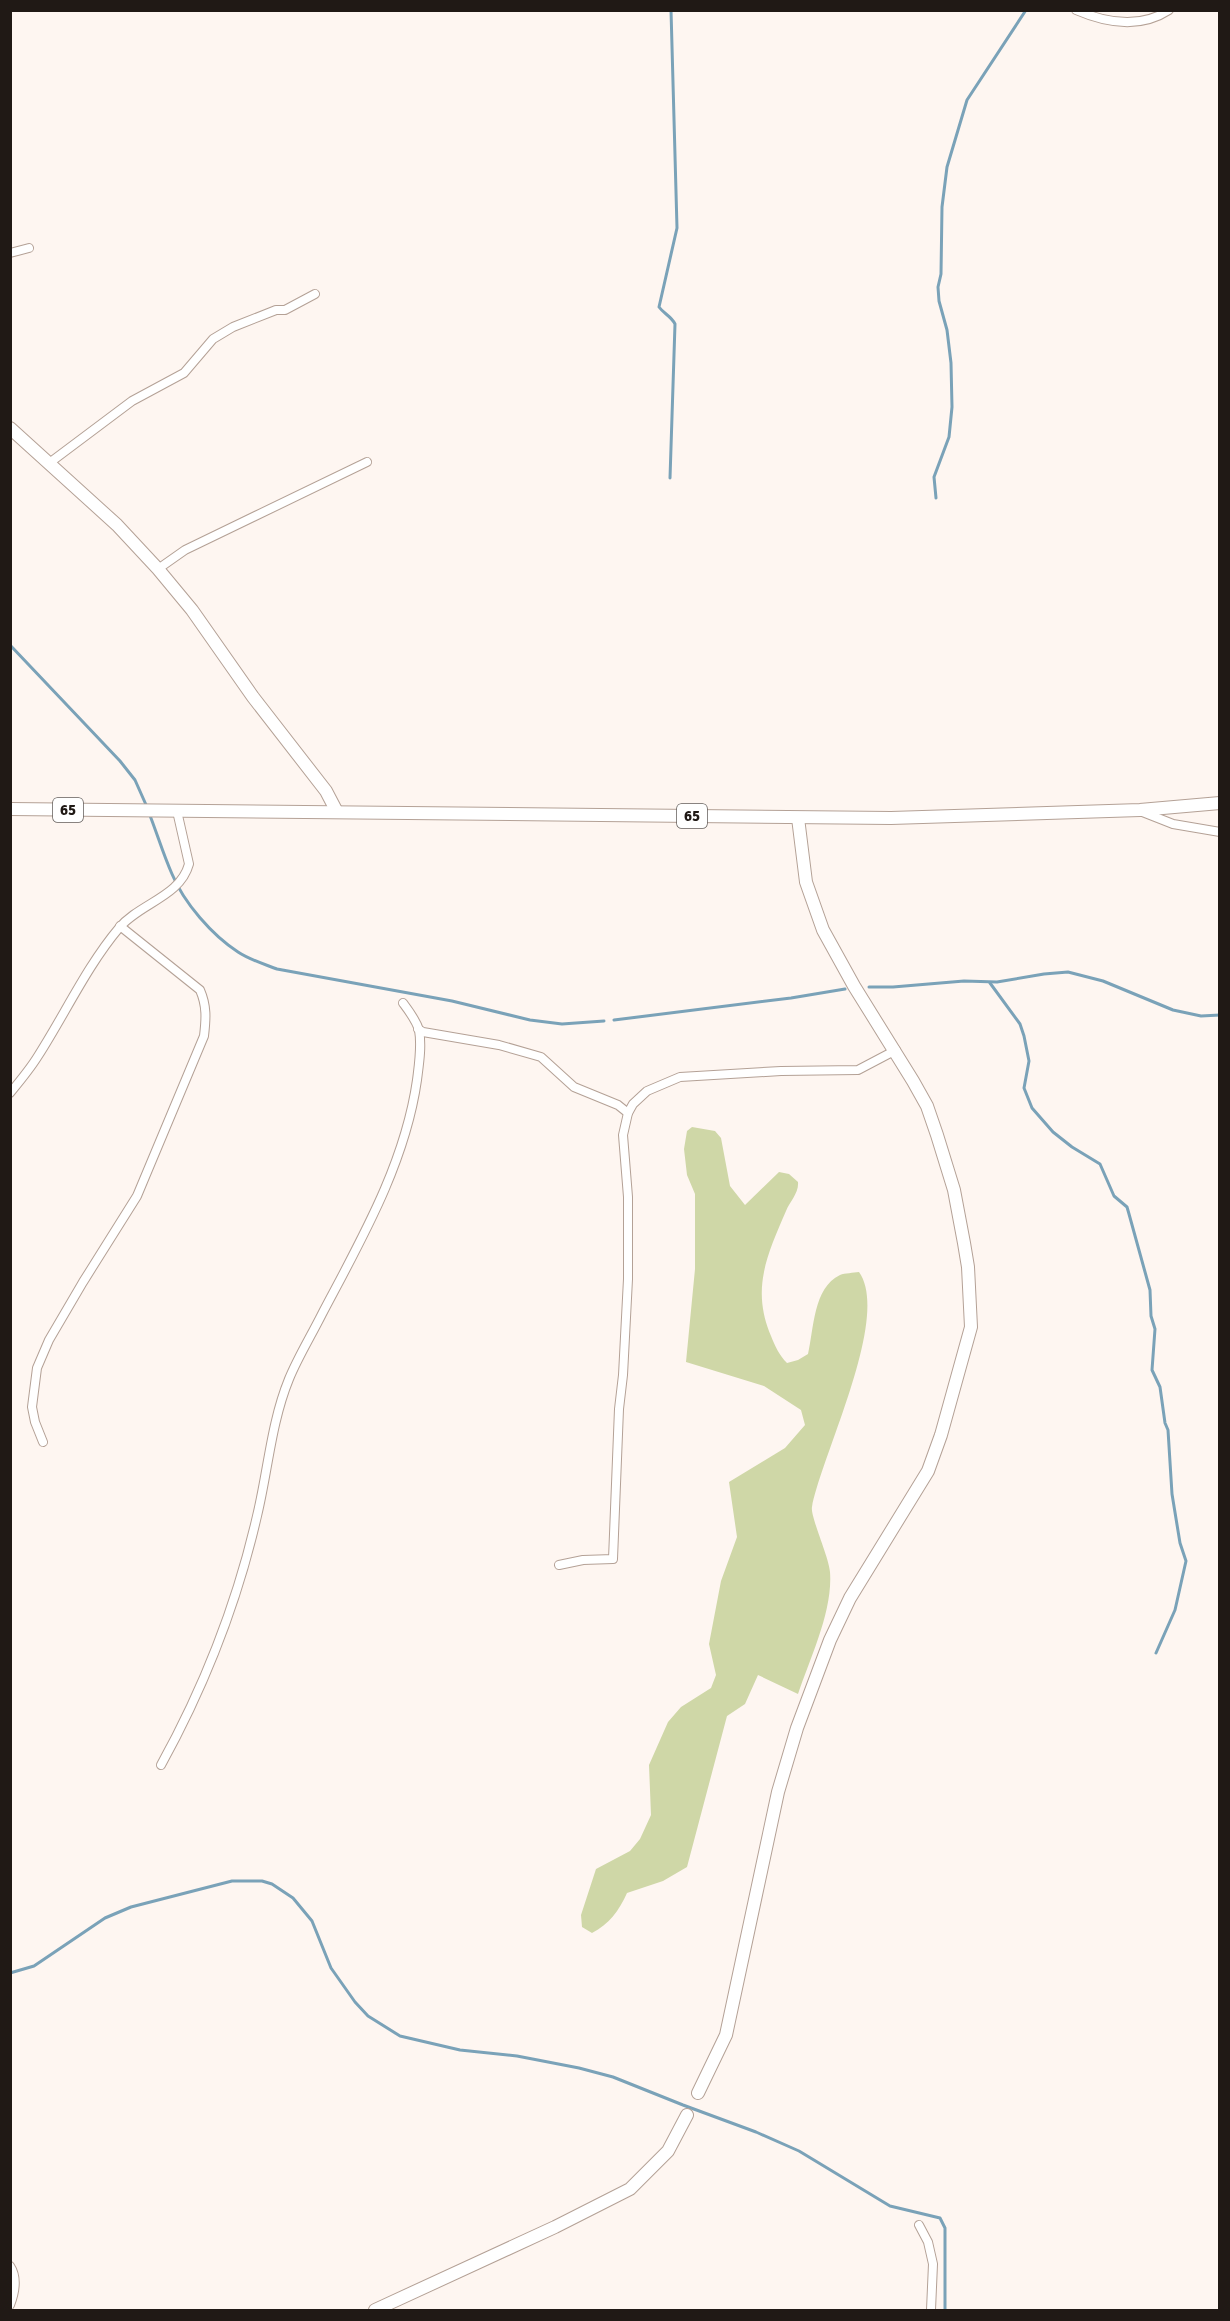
<svg xmlns="http://www.w3.org/2000/svg" width="1230" height="2321" font-family="Signika,sans-serif">
	<style>
		.green { fill: #cfd7a7 }
		.lines { fill: none; stroke-linecap: round; stroke-linejoin: round }
		.stream { stroke: #7aa2b8; stroke-width: 3 }
		.street-casing { stroke: #b4a196; stroke-width: 10 }
		.secondary-casing { stroke: #b4a196; stroke-width: 14 }
		.primary-casing { stroke: #b4a196; stroke-width: 14 }
		.street { stroke: #fff; stroke-width: 8 }
		.secondary { stroke: #fff; stroke-width: 12 }
		.primary { stroke: #fff; stroke-width: 12 }
		.labels { text-anchor: middle; dominant-baseline: central; stroke-width: 4.5; stroke-linejoin: round; paint-order: stroke }
		.shield { fill: #fff; stroke: #635e5b; stroke-width: 1.5 }
		.shield-label { font-size: 15px; font-weight: bold; fill: #201915 }
	</style>
	<rect width="100%" height="100%" fill="#fef6f1"/>
	<path class="green" d="M692 1127 715 1131 721 1138 730 1186 745 1205 779 1172 789 1174 798 1182C799 1193 790 1201 786 1211 767 1255 751 1289 771 1336 775 1346 779 1355 787 1363L798 1360 808 1354C814 1329 813 1288 840 1275 845 1273 853 1273 859 1272 891 1317 822 1454 812 1507 810 1516 829 1557 830 1572 833 1611 810 1658 798 1694L758 1675 745 1704 727 1716 687 1867 663 1881 627 1893C619 1911 609 1924 592 1933L582 1927 581 1915 596 1869 630 1851 640 1839 651 1815 649 1765 668 1722 681 1707 711 1688 716 1675 709 1644 721 1581 737 1537 729 1482 785 1448 805 1425 801 1410 764 1386 686 1362 695 1269V1194L687 1175 684 1149 687 1131Z"/>
	<g class="lines">
		<g class="stream">
			<path d="M670 478 675 324C671 316 664 314 659 307L677 228 671 10"/>
			<polyline points="936,498 934,477 949,437 952,407 951,363 947,330 939,301 938,287 941,274 942,207 947,167 967,100 1026,10"/>
			<polyline points="10,645 120,761 135,780 147,807"/>
			<path d="M149 813C157 833 163 854 172 874 184 903 212 935 238 952 250 960 264 964 277 969L452 1001 530 1020 562 1024 604 1021"/>
			<polyline points="990,983 1020,1024 1024,1036 1029,1061 1024,1088 1032,1108 1053,1132 1072,1147 1100,1164 1114,1196 1127,1207 1129,1214 1150,1290 1151,1316 1155,1329 1152,1370 1160,1387 1165,1423 1168,1430 1172,1494 1180,1543 1186,1561 1175,1610 1156,1653"/>
			<polyline points="869,987 893,987 964,981 997,982 1044,974 1068,972 1103,981 1173,1010 1201,1016 1220,1015"/>
			<polyline points="614,1020 791,998 845,989"/>
			<polyline points="10,1973 34,1966 105,1918 131,1907 232,1881 262,1881 272,1884 293,1898 312,1921 331,1968 355,2002 368,2016 400,2036 460,2050 517,2056 579,2068 613,2077 683,2105 756,2132 799,2151 890,2206 940,2218 945,2228 945,2310"/>
		</g>
		<g class="street-casing">
			<g id="street">
				<path d="M1076 10C1106 23 1140 29 1169 10"/>
				<polyline points="10,253 29,248"/>
				<polyline points="48,464 132,401 184,373 213,339 233,327 276,310 285,310 315,294"/>
				<polyline points="158,569 185,550 367,462"/>
				<polyline points="1140,811 1173,824 1220,832"/>
				<polyline points="418,1029 423,1032 499,1045 541,1057 574,1087 618,1105 628,1113"/>
				<path d="M10 1093C20 1081 30 1069 38 1056 65 1014 87 966 119 928 140 903 180 897 189 864L177 811"/>
				<path d="M43 1442 35 1422 32 1407 37 1368 49 1340 83 1282 137 1196 204 1036C206 1019 207 1006 200 990L120 926"/>
				<polyline points="559,1565 583,1560 613,1559 619,1409 623,1375 628,1279 628,1197 623,1135 628,1113 633,1104 647,1091 680,1077 781,1071 858,1070 896,1050"/>
				<path d="M161 1765C204 1687 237 1603 257 1516 268 1471 271 1423 289 1379 298 1357 311 1336 322 1314 361 1240 405 1164 417 1080 419 1064 422 1046 419 1030 416 1020 409 1011 403 1003"/>
				<polyline points="919,2225 928,2242 933,2264 931,2310"/>
				<path d="M10 2266C18 2278 15 2292 10 2305"/>
			</g>
		</g>
		<g class="secondary-casing">
			<g id="secondary">
				<polyline points="10,428 117,525 158,569 192,610 253,697 326,791 337,812"/>
				<polyline points="698,2093 726,2035 778,1792 797,1728 830,1640 850,1598 928,1471 941,1435 971,1327 968,1267 964,1243 954,1190 937,1135 927,1106 913,1081 854,986 823,930 806,882 798,818"/>
				<polyline points="375,2310 555,2227 630,2189 668,2151 687,2115"/>
			</g>
		</g>
		<g class="primary-casing">
			<polyline id="primary" points="10,809 891,818 1140,810 1220,803"/>
		</g>
		<use href="#street" class="street"/>
		<use href="#secondary" class="secondary"/>
		<use href="#primary" class="primary"/>
	</g>
	<g class="labels">
		<g class="shield">
			<rect x="53" y="798" width="30" height="24" rx="4.5"/>
			<rect x="677" y="804" width="30" height="24" rx="4.5"/>
		</g>
		<g class="shield-label">
			<text x="68" y="810">65</text>
			<text x="692" y="816">65</text>
		</g>
	</g>
	<rect width="1230" height="2321" fill="none" stroke="#201915" stroke-width="24"/>
</svg>
